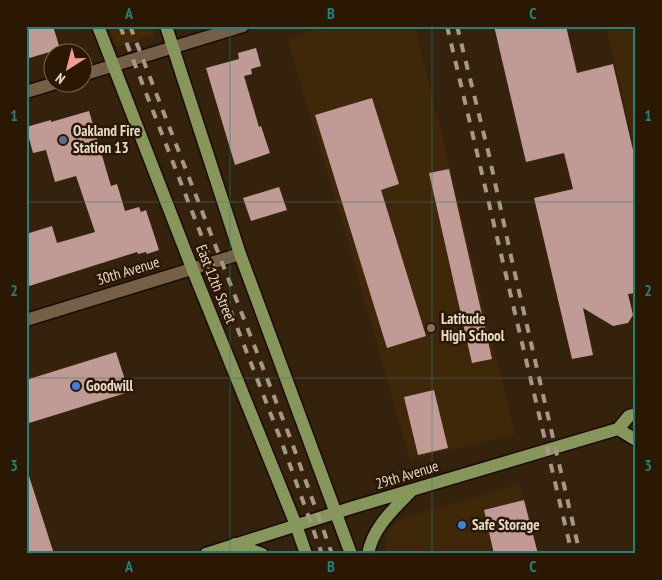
<svg xmlns="http://www.w3.org/2000/svg" width="662" height="580" font-family="'PT Sans Narrow',sans-serif">
	<style>
		.built { fill: #3f270a }
		.green { fill: #452904 }
		.building { fill: #c09b96 }
		.lines { fill: none; stroke-linecap: round; stroke-linejoin: round }
		.minor-casing { stroke: #1c0b00; stroke-width: 15 }
		.major-casing { stroke: #1c0b00; stroke-width: 15 }
		.minor { stroke: #755f48; stroke-width: 12 }
		.major { stroke: #87975c; stroke-width: 12 }
		.rail { stroke: #a69787; stroke-width: 4; stroke-dasharray: 9 9; stroke-linecap: butt }
		.grid { fill: none; stroke: #258078; stroke-width: 1; stroke-opacity: 0.55 }
		.service-dot { fill: #5c6f8a; stroke: #2b1803; stroke-width: 2 }
		.education-dot { fill: #8d6e63; stroke: #2b1803; stroke-width: 2 }
		.shop-dot { fill: #3f7fe0; stroke: #2b1803; stroke-width: 2 }
		.labels { text-anchor: middle; stroke-width: 5; stroke-linejoin: round; paint-order: stroke }
		.poi-label { font-size: 15px; font-weight: bold; fill: #e7dacd; stroke: #2b1803; text-anchor: start }
		.street-label { font-size: 15px; fill: #e7dacd; stroke: #2b1803 }
		.neatline { fill: none; stroke: #258078; stroke-width: 2 }
		.grid-label { font-size: 16px; text-anchor: middle; font-weight: bold; fill: #258078 }
	</style>
	<rect width="100%" height="100%" fill="#35220c"/>
	<path class="built" d="M326,26H415L515,434L410,460L342,221L287,39Z
		M606,26H636V156Z
		M520,484L536,554H386L385,549L387,532L400,519Z"/>
	<path class="green" d="M108,26H151L154,35L117,47Z"/>
	<path class="building" d="M26,26H53L60,49L26,59Z
		M494,26H566L577,73L613,64L636,163V293L628,294L633,315L628,323L613,326L583,308L593,355L572,359L534,198L573,189L564,153L526,162Z
		M256,48L261,66L251,69L252,74L244,76L259,127L261,126L270,153L235,165L206,68L239,59L238,53Z
		M372,98L399,184L381,190L426,336L387,348L315,115Z
		M89,111L111,186L117,184L125,211L139,207L141,212L146,210L159,250L147,254L146,252L138,254L137,252L26,287V234L52,226L57,243L95,232L76,176L55,182L46,150L33,153L26,127L51,120V122Z
		M449,169L492,359L472,363L429,173Z
		M279,187L287,210L251,221L243,198Z
		M116,352L129,392L26,424V380Z
		M434,390L448,448L418,455L404,397Z
		M26,476H29L54,554H26Z
		M524,500L538,554H494L484,510Z"/>
	<g class="lines">
		<g class="minor-casing">
			<path id="minor" d="M82,75L243,26
				M26,92L59,82
				M26,320L240,254"/>
		</g>
		<g class="major-casing">
			<path id="major" d="M98,26L192,268L296,525L306,554
				M166,26L240,254L351,554
				M618,429L636,440
				M235,544L262,554
				M206,554L354,507L618,429L629,416L636,414
				M368,554C373,527 393,510 411,491"/>
		</g>
		<use href="#minor" class="minor"/>
		<use href="#major" class="major"/>
		<path class="rail" d="M120,26L282,443L322,554
			M130,26L291,440L332,554
			M447,26L572,554
			M457,26L489,155L512,261L580,554"/>
	</g>
	<path class="grid" d="M230,26V554M432,26V554M26,202H636M26,378H636"/>
	<circle class="service-dot" cx="63" cy="140" r="5"/>
	<circle class="education-dot" cx="431" cy="328" r="5"/>
	<g class="shop-dot">
		<circle cx="76" cy="386" r="5"/>
		<circle cx="462" cy="525" r="5"/>
	</g>
	<g class="labels">
		<g class="poi-label">
			<text x="73" y="136">Oakland Fire<tspan x="73" dy="17">Station 13</tspan></text>
			<text x="441" y="324">Latitude<tspan x="441" dy="17">High School</tspan></text>
			<text x="86" y="391">Goodwill</text>
			<text x="472" y="530">Safe Storage</text>
		</g>
		<g class="street-label">
			<text transform="translate(128 271) rotate(-17)" y="5">30th Avenue</text>
			<text transform="translate(216 284) rotate(68)" y="5">East 12th Street</text>
			<text transform="translate(407 475) rotate(-17)" y="5">29th Avenue</text>
		</g>
	</g>
	<rect width="662" height="580" fill="none" stroke="#2b1803" stroke-width="55"/>
	<g transform="translate(68 68) rotate(216)"><circle r="24" fill="#2b1803" stroke="#766654"/>
	<path d="M0-4L9 19L0 12L-9 19Z" fill="#f59c92"/>
	<text y="-8" font-size="14" font-weight="bold" text-anchor="middle" fill="#e7dacd">N</text>
	</g>
	<rect x="28" y="28" width="606" height="524" class="neatline"/>
	<g class="grid-label">
		<text x="129" y="19">A</text>
		<text x="331" y="19">B</text>
		<text x="533" y="19">C</text>
		<text x="14" y="121">1</text>
		<text x="648" y="121">1</text>
		<text x="14" y="296">2</text>
		<text x="648" y="296">2</text>
		<text x="14" y="471">3</text>
		<text x="648" y="471">3</text>
		<text x="129" y="572">A</text>
		<text x="331" y="572">B</text>
		<text x="533" y="572">C</text>
	</g>
</svg>
